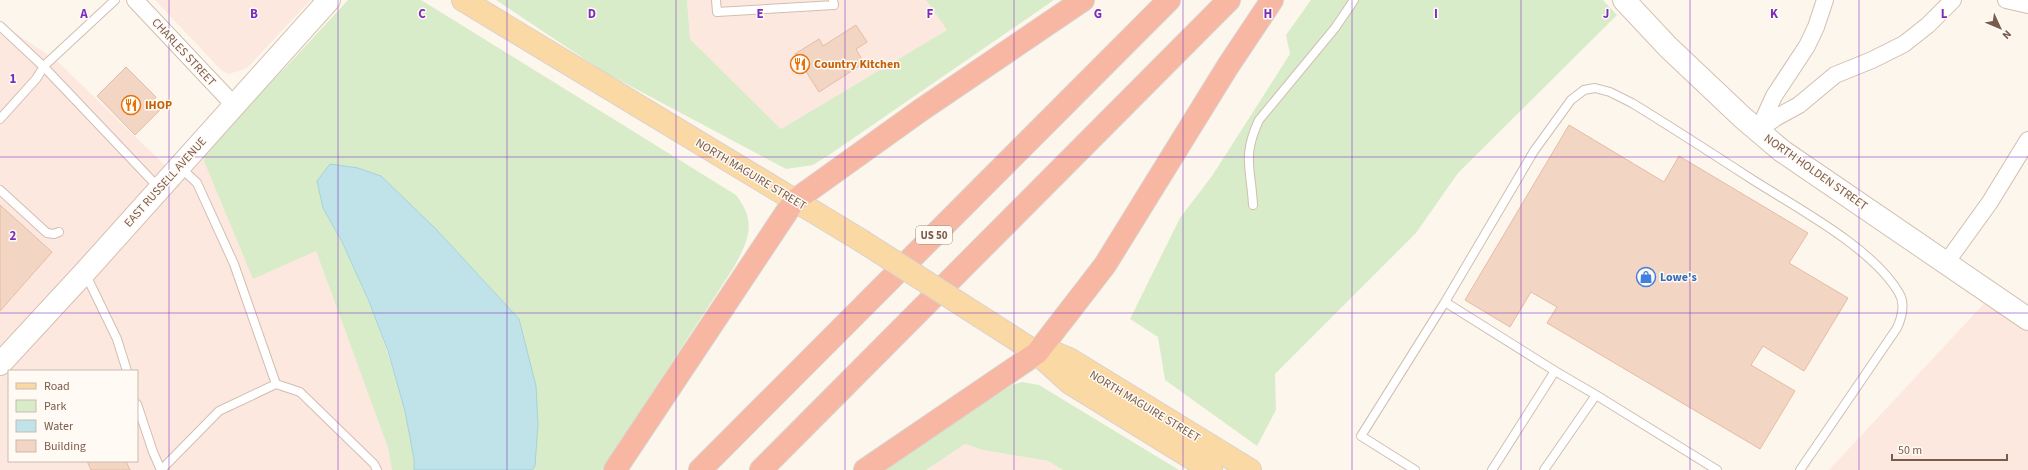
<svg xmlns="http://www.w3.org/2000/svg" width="2028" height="470" font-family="'Source Sans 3',sans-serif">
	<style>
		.commercial { fill: #fde8e0; fill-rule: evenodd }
		.green { fill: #d8ecc9 }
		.water { fill: #bfe3e8; stroke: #a5d3da }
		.building { fill: #f3d5c3; stroke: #e6bba3 }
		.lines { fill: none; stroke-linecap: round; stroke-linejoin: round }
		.lane-casing { stroke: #d1beb0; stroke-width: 10 }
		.street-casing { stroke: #d1beb0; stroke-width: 18 }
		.secondary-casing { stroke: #d6c0b0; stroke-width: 24 }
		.primary-casing { stroke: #dad1cd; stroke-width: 24 }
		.highway-casing { stroke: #dad1cd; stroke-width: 24 }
		.lane { stroke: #fff; stroke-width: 8 }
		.street { stroke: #fff; stroke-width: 16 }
		.secondary { stroke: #fff; stroke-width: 22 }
		.primary { stroke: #fbd9a5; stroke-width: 22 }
		.highway { stroke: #f7b7a3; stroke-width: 22 }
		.primary-bridge-casing { stroke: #dad1cd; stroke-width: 24; stroke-linecap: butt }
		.primary-bridge { stroke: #fbd9a5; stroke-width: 22 }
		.grid { fill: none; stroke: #7b2cbf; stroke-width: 1; stroke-opacity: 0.55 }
		.labels { text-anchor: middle; stroke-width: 3; stroke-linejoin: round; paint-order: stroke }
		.shield { fill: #fffaf3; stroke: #a28b7f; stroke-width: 1 }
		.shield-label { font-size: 11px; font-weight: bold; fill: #7a5c4d }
		.street-label { font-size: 12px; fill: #7a5c4d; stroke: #fffaf3 }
		.food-label { font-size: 12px; font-weight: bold; fill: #c56008; stroke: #fffaf3; text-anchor: start }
		.shop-label { font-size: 12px; font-weight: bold; fill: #366cbe; stroke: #fffaf3; text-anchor: start }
		.grid-label { font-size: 13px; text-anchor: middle; font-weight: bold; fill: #7b2cbf; stroke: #fffaf3; stroke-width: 3; stroke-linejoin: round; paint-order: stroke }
	</style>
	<rect width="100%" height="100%" fill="#fdf6ec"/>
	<path class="commercial" d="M155,0H311L247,68L229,74L222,71Z
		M687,0H926L947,30L781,129L690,39Z
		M0,23L56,60L173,173L0,364Z
		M205,148L316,251L388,448L392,470H0V377ZM9,371H137V461H9Z
		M1992,295L2028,319V470H1829Z
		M965,444L983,450L1048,461L1063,470H926Z"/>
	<path class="green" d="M348,0H421L736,195C757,222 749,239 734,267L602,470H532L535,466L526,349L519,319L436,229L404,198L323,208C356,266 381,326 399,390C407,415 415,443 414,470H392L388,448L316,251L253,279L204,161L205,148L287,66Z
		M496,0H687L690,39L781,129L947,30L926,0H1054L829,155L813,165L786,169L604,72Z
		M1311,0H1603L1617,15L1458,173L1416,233L1275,374L1276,410L1257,446L1165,380L1158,337L1130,319L1180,218L1212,176L1290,54L1286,35Z
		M1022,382L1039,385L1179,470H1063L1048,461L983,450L965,444L926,470H880L1012,385Z"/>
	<path class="water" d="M330,164L358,168L381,176L436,229L519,319L536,386L538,424L535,466L532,470H414V459L405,411L388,351L368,299L342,242L323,208L317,181Z"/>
	<path class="building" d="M856,25L867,42L856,49L864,63L819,92L795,54L819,39L823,46Z
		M126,67L156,97L153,101L161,109L135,135L97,96Z
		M1569,125L1664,182L1679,156L1808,233L1789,263L1848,298L1804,371L1763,346L1751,365L1795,391L1760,449L1547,323L1557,307L1531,292L1510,327L1465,300Z
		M0,205L52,252L0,311Z
		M87,461H126L130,470H91Z"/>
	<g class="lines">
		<g class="lane-casing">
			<path id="lane" d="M716,0L717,12L834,5L833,0
				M0,26L44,67L159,188
				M0,119L36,79L45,65L115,0
				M180,167L197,183L234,264L276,384L300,392L374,464L377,470
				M0,190L47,233L54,234L59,232
				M1253,205C1251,168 1242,156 1259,120L1335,28L1354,0
				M85,273L117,339L127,371
				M1445,302L1555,371L1492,470
				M1555,371L1596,395
				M137,404L153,452L161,470
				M161,470L219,411L276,384
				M1415,470L1361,436L1445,302L1534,151L1571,100L1584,90L1595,88L1610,92L1632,103C1673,128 1713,154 1753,180C1797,208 1873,248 1899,293C1905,303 1902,317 1897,328L1800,470
				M1544,470L1596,395L1717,470"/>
		</g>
		<g class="street-casing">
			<path id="street" d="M135,0L234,105
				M2006,0L2028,5
				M1759,129L1774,96L1807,46L1816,27L1825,0
				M1758,130L1777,117L1799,105L1835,75L1872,60L1904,44L1928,25L1953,0
				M1946,263L1990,202L2028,140"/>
		</g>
		<g class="secondary-casing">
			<path id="secondary" d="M1624,0L1668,47L1742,117L1782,151L2028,319
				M0,364L85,272L329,0"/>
		</g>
		<g class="primary-casing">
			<path id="primary" d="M463,0L862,241
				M981,317L1037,353L1070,383L1211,470
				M1037,353L1057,354L1069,359L1250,470"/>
		</g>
		<g class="highway-casing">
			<path id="highway" d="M615,470L794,201L921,110L1083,0
				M700,470L1169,0
				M761,470L1229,0
				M865,470L1037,353L1105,265L1228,66L1272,0"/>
		</g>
		<use href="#lane" class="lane"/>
		<use href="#street" class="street"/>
		<use href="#secondary" class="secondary"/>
		<use href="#primary" class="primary"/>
		<use href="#highway" class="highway"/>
		<g class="primary-bridge-casing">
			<path id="primary-bridge" d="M862,241L981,317"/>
		</g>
		<use href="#primary-bridge" class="primary-bridge"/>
	</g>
	<path class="grid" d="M169,0V470M338,0V470M507,0V470M676,0V470M845,0V470M1014,0V470M1183,0V470M1352,0V470M1521,0V470M1690,0V470M1859,0V470M0,157H2028M0,313H2028"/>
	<defs>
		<g id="restaurant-ring" transform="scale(1)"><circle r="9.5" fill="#fffaf3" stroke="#e8710a" stroke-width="1.5"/><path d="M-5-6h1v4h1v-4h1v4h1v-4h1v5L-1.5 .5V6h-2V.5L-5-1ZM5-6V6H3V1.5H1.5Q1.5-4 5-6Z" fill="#e8710a"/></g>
		<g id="shop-ring" transform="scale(1)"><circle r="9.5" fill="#fffaf3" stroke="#3f7fe0" stroke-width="1.5"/><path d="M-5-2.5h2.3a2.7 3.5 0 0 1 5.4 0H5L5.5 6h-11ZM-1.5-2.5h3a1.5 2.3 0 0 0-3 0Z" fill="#3f7fe0"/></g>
	</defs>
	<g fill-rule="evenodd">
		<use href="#restaurant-ring" x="800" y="64"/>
		<use href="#restaurant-ring" x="131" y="105"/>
		<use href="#shop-ring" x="1646" y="277"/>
	</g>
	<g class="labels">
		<rect class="shield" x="916" y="226" width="36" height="18" rx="3"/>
		<g class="shield-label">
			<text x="934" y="239">US 50</text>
		</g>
		<g class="street-label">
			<text transform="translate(184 52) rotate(47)" y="4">CHARLES STREET</text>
			<text transform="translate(1816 172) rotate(35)" y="4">NORTH HOLDEN STREET</text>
			<text transform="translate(751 174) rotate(31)" y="4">NORTH MAGUIRE STREET</text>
			<text transform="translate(165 182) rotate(-48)" y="4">EAST RUSSELL AVENUE</text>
			<text transform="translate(1145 406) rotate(31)" y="4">NORTH MAGUIRE STREET</text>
		</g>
		<g class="food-label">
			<text x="814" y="68">Country Kitchen</text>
			<text x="145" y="109">IHOP</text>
		</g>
		<g class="shop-label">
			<text x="1660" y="281">Lowe's</text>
		</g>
	</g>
	<g class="grid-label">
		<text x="84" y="18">A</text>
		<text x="254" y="18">B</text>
		<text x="422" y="18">C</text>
		<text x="592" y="18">D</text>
		<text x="760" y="18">E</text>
		<text x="930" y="18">F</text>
		<text x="1098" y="18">G</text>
		<text x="1268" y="18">H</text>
		<text x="1436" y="18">I</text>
		<text x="1606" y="18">J</text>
		<text x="1774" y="18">K</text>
		<text x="1944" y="18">L</text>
		<text x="13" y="83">1</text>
		<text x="13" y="240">2</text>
	</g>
	<rect x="8" y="370" width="130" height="92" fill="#fffaf3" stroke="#cabbb1"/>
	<rect x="16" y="383" width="20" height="6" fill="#fbd9a5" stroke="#cabbb1"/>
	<text x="44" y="390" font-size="12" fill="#7a5c4d">Road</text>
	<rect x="16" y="400" width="20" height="12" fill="#d8ecc9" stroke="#cabbb1"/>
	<text x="44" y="410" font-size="12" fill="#7a5c4d">Park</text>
	<rect x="16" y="420" width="20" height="12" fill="#bfe3e8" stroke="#cabbb1"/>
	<text x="44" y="430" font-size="12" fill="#7a5c4d">Water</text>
	<rect x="16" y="440" width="20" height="12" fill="#f3d5c3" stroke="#cabbb1"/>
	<text x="44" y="450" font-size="12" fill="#7a5c4d">Building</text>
	<g transform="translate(2000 28) rotate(134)" stroke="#fffaf3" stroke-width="3" paint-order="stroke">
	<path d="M0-3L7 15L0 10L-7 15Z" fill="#7a5c4d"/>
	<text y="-6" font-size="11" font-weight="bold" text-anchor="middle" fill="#7a5c4d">N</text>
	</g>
	<path d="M1892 454v6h115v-6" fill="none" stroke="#7a5c4d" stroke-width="2"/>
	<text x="1898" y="454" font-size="12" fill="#7a5c4d" stroke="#fffaf3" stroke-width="3" paint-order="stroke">50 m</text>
</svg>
